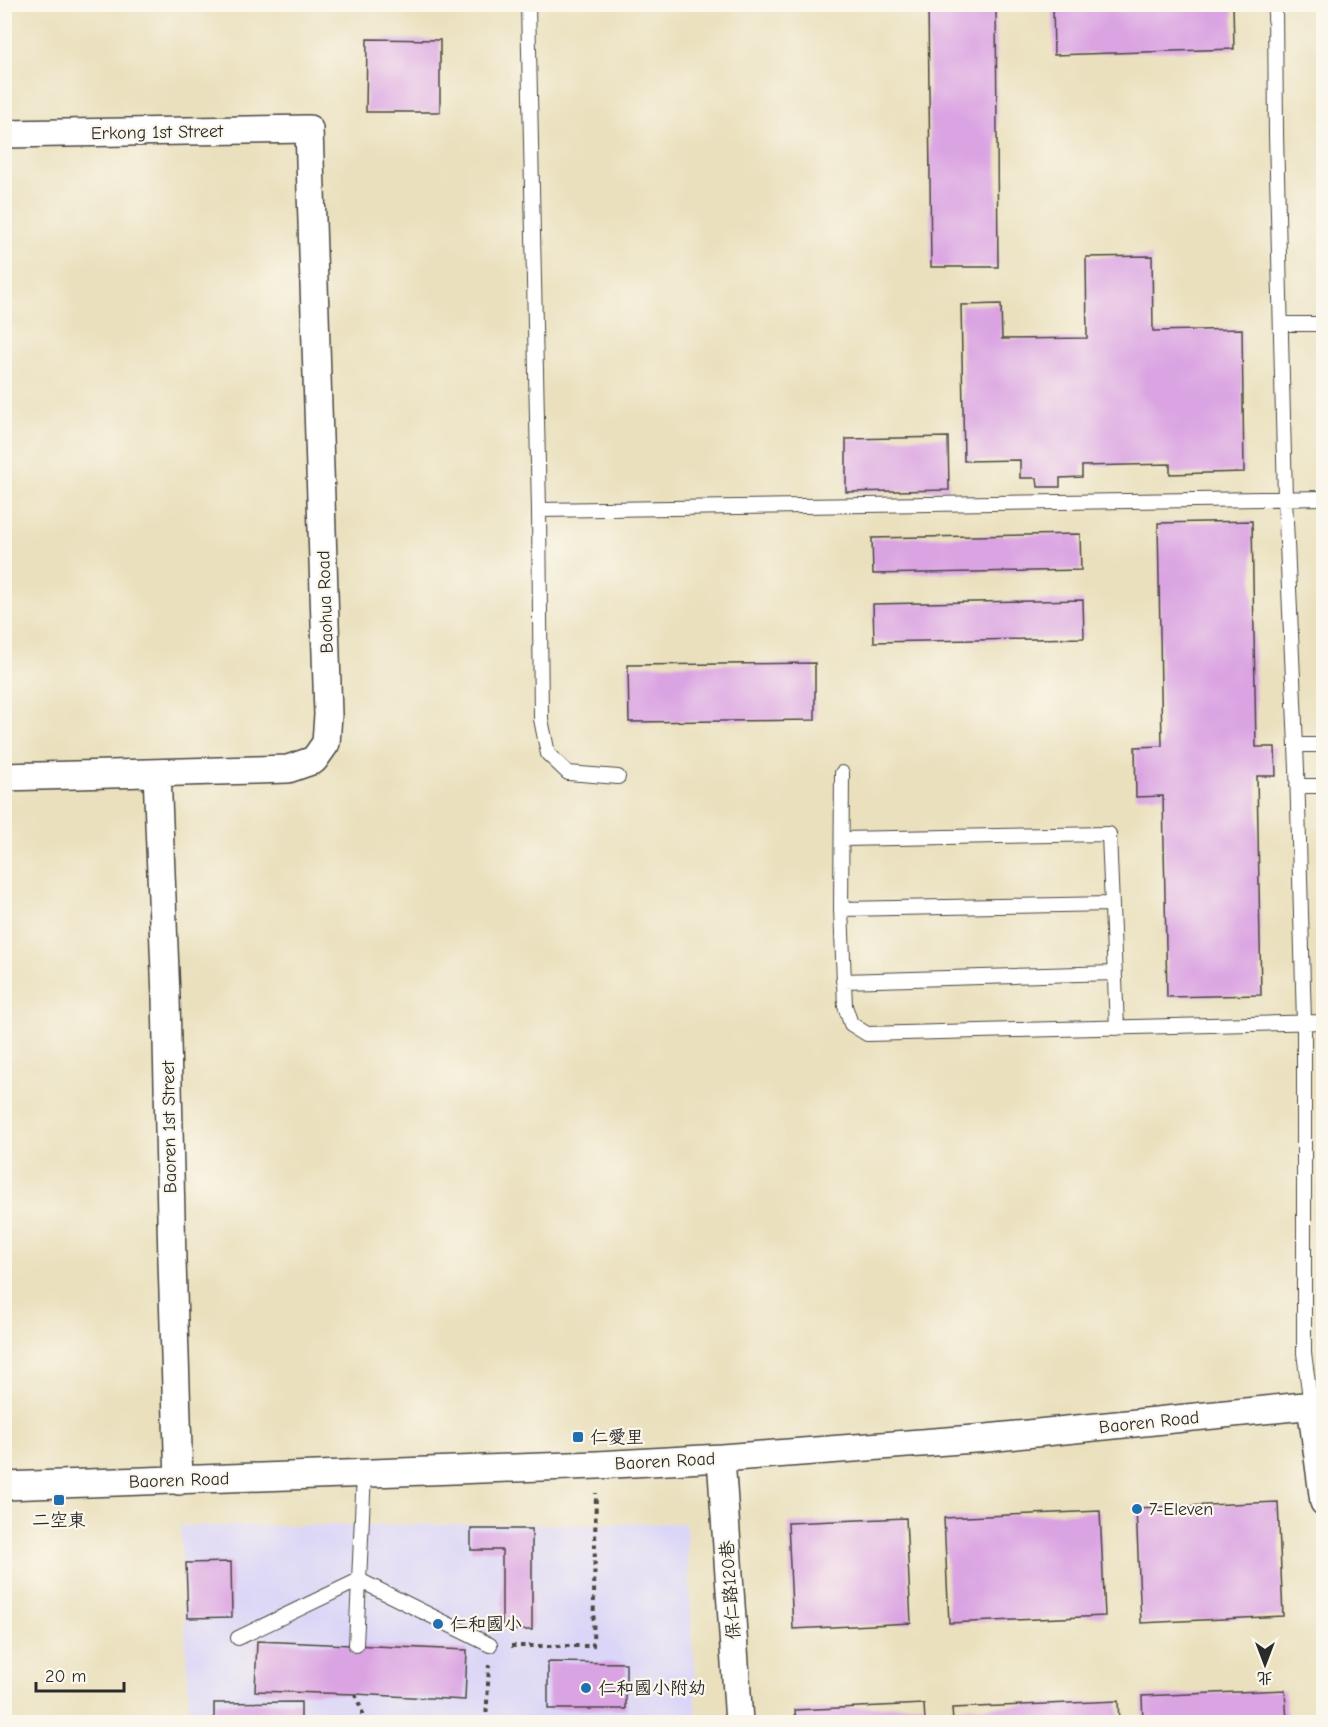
<svg xmlns="http://www.w3.org/2000/svg" width="1328" height="1727" font-family="'Comic Neue','LXGW WenKai TC',sans-serif">
	<style>
		.built { fill: #dbd6f7 }
		.building { fill: #daa3e2 }
		.lines { fill: none; stroke-linecap: round; stroke-linejoin: round }
		.lane-casing { stroke: #484641; stroke-width: 16 }
		.street-casing { stroke: #484641; stroke-width: 30 }
		.path { stroke: #484641; stroke-width: 4; stroke-dasharray: 4.5 4.5; stroke-linecap: butt }
		.lane { stroke: #fff; stroke-width: 14 }
		.street { stroke: #fff; stroke-width: 27 }
		.poi-dot { fill: #1f6fb2; stroke: #fbf7ec; stroke-width: 2 }
		.labels { text-anchor: middle; stroke-width: 4.5; stroke-linejoin: round; paint-order: stroke }
		.street-label { font-size: 18px; fill: #2b2b2b; stroke: #fbf7ec }
		.poi-label { font-size: 18px; fill: #2b2b2b; stroke: #fbf7ec; text-anchor: start }
	</style>
	<rect width="100%" height="100%" fill="#fbf7ec"/>
	<filter id="ink" filterUnits="userSpaceOnUse"><feTurbulence type="fractalNoise" baseFrequency=".0167" numOctaves="2"/><feDisplacementMap in="SourceGraphic" scale="12" xChannelSelector="R" yChannelSelector="G"/><feConvolveMatrix kernelMatrix="1 2 1 2 8 2 1 2 1" color-interpolation-filters="sRGB"/></filter>
	<filter id="wash" filterUnits="userSpaceOnUse"><feTurbulence type="fractalNoise" baseFrequency=".008" numOctaves="4" result="noise"/><feDisplacementMap in="SourceGraphic" scale="24" xChannelSelector="R" yChannelSelector="G"/><feGaussianBlur stdDeviation="1.35" result="paint"/><feColorMatrix in="noise" values="0 0 0 0 0 0 0 0 0 0 0 0 0 0 0 0 0 1.4 0 .05"/><feComposite in="paint" operator="in"/></filter>
	<g filter="url(#wash)">
		<rect width="100%" height="100%" fill="#eae0bd"/>
		<path class="built" d="M686,1523L697,1722H190L180,1526Z"/>
		<g id="blocks">
			<path class="building" d="M928,4H996L998,267H931Z
				M1053,4H1233L1234,49L1054,55Z
				M367,39L440,40V112H366Z
				M1152,256L1153,331L1242,329L1244,472L1170,474V464L1082,466V477L1060,478V487H1038L1037,478H1020V460L964,461L961,305L1001,304L1002,339L1087,338L1086,257Z
				M948,437L949,490L846,492V439Z
				M1252,521L1256,747H1275L1276,776H1257L1261,995L1167,997L1163,796L1136,797L1135,747L1162,746L1158,523Z
				M1080,534L1081,570L873,574L872,538Z
				M1083,600L1084,638L874,642L873,604Z
				M815,663V720L629,722L628,665Z
				M1278,1502L1283,1616L1141,1623L1136,1508Z
				M1100,1511L1105,1616L949,1623L944,1518Z
				M906,1518L911,1623L793,1629L788,1523Z
				M471,1529H532V1630H502V1550H471Z
				M231,1562L232,1617L188,1618L186,1563Z
				M257,1641L467,1650L465,1700L355,1694L255,1691Z
				M548,1662L626,1663V1709H548Z
				M1285,1690L1287,1722H1143L1142,1696Z
				M1118,1701L1119,1722H953L952,1708Z
				M301,1702V1722H214V1703Z
				M924,1704L925,1722H796L795,1710Z"/>
		</g>
	</g>
	<g filter="url(#ink)">
		<use href="#blocks" fill-opacity="0" stroke="#484641" stroke-width="1.5"/>
		<g class="lines">
			<g class="lane-casing">
				<path id="lane" d="M528,4L539,510L541,719L548,754L568,773L618,777
					M1275,4L1276,134L1285,498L1297,769L1304,1022V1353L1311,1405
					M1281,324H1324
					M539,510L1324,498
					M1296,745H1324
					M842,773L841,909L845,1006L851,1024L867,1034L1324,1022
					M1297,786H1324
					M842,839L1109,834L1117,1028
					M841,909L1111,904
					M843,981L1115,973
					M238,1638L359,1580L490,1645
					M356,1645L364,1474"/>
			</g>
			<g class="street-casing">
				<path id="street" d="M4,134L309,129L328,715L326,743L314,760L288,769L4,777
					M157,773L166,997L172,1261L179,1481
					M1311,1405L1324,1502
					M721,1458L739,1722
					M4,1486L597,1465L721,1458L987,1438L1324,1404"/>
			</g>
			<path class="path" d="M511,1646H593L596,1493
				M355,1694L362,1711V1722
				M486,1722L489,1665"/>
			<use href="#lane" class="lane"/>
			<use href="#street" class="street"/>
		</g>
	</g>
	<g class="poi-dot">
		<rect x="572" y="1431" width="12" height="12" rx="3"/>
		<rect x="53" y="1494" width="12" height="12" rx="3"/>
		<circle cx="1137" cy="1509" r="6"/>
		<circle cx="438" cy="1624" r="6"/>
		<circle cx="586" cy="1688" r="6"/>
	</g>
	<g class="labels">
		<g class="street-label">
			<text transform="translate(157 132) rotate(-1)" y="6">Erkong 1st Street</text>
			<text transform="translate(325 602) rotate(-92)" y="6">Baohua Road</text>
			<text transform="translate(169 1127) rotate(-91)" y="6">Baoren 1st Street</text>
			<text transform="translate(1149 1422) rotate(-6)" y="6">Baoren Road</text>
			<text transform="translate(665 1461) rotate(-3)" y="6">Baoren Road</text>
			<text transform="translate(179 1480) rotate(-2)" y="6">Baoren Road</text>
			<text transform="translate(730 1590) rotate(-94)" y="6">保仁路120巷</text>
		</g>
		<g class="poi-label">
			<text x="590" y="1443">仁愛里</text>
			<text x="1149" y="1515">7-Eleven</text>
			<text x="59" y="1526" text-anchor="middle">二空東</text>
			<text x="450" y="1630">仁和國小</text>
			<text x="598" y="1694">仁和國小附幼</text>
		</g>
	</g>
	<rect width="1328" height="1727" fill="none" stroke="#fbf7ec" stroke-width="24"/>
	<g transform="translate(1265 1664) rotate(180)" stroke="#fbf7ec" stroke-width="4.5" paint-order="stroke">
	<path d="M0-4.5L10 22L0 15L-10 22Z" fill="#2b2b2b"/>
	<text y="-9" font-size="16" font-weight="bold" text-anchor="middle" fill="#2b2b2b">北</text>
	</g>
	<path d="M36 1682v9h88v-9" fill="none" stroke="#2b2b2b" stroke-width="3"/>
	<text x="45" y="1682" font-size="18" fill="#2b2b2b" stroke="#fbf7ec" stroke-width="4.5" paint-order="stroke">20 m</text>
</svg>
